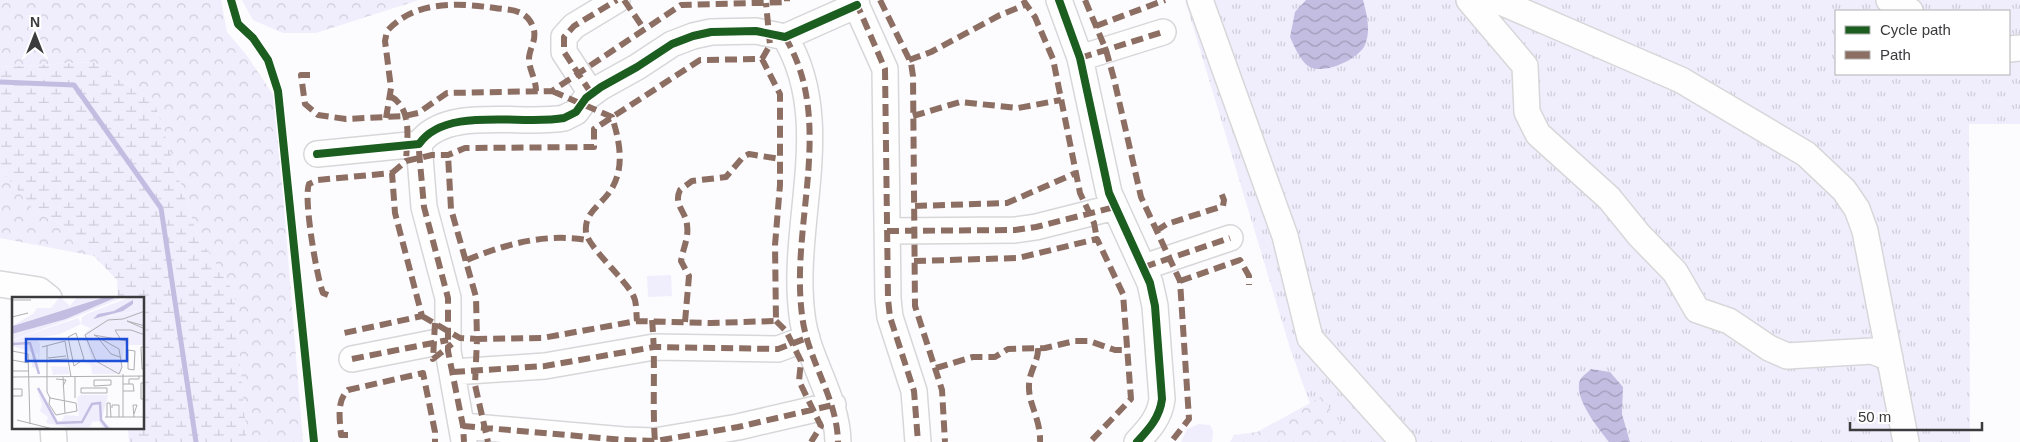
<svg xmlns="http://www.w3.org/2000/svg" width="2020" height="442" font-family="Helvetica,sans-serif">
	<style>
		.grass { fill: url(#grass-tufts); fill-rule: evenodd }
		.forest { fill: url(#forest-crowns) }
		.wetland { fill: url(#wetland-marsh) }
		.green { fill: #f0eefd }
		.water { fill: url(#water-waves) }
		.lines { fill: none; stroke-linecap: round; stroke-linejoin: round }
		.stream { stroke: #c3bee1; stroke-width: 5 }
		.minor-casing { stroke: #d7d7d9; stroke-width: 28 }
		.minor { stroke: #fffeff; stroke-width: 25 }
		.quiet { stroke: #8d6e63; stroke-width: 6; stroke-dasharray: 12 6; stroke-linecap: butt }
		.cycleway-casing { stroke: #fff; stroke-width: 11 }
		.cycleway { stroke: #1b5e20; stroke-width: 8 }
		.inset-river { fill: none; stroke: #c3bee1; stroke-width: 2.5 }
		.inset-road { fill: none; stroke: #afaeb1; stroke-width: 1 }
		.view { fill: #1d4ed8; fill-opacity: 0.15; stroke: #1d4ed8; stroke-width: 2.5 }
		.inset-edge { fill: none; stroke: #3b3a3d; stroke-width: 2.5 }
	</style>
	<defs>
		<pattern id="grass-tufts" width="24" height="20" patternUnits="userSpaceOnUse" patternTransform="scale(1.25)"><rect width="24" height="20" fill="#f0eefd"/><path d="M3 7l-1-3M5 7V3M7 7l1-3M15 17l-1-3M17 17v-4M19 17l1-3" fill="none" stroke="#cfcdda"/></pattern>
		<pattern id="forest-crowns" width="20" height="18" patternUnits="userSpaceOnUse" patternTransform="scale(1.25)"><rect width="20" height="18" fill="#f0eefd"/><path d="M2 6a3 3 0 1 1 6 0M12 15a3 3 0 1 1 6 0" fill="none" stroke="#cfcdda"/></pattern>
		<pattern id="wetland-marsh" width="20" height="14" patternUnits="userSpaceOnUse" patternTransform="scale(1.25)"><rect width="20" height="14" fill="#f0eefd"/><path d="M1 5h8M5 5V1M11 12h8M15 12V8" fill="none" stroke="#cfcdda"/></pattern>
		<pattern id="water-waves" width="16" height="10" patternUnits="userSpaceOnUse" patternTransform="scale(1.25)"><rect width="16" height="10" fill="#c3bee1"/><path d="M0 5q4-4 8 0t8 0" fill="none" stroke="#a09bb8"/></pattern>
	</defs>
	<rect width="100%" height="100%" fill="#fcfbfe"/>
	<path class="grass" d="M1185,0H2020V124H1969L1970,442H1332C1311,416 1302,379 1290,348ZM1836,11H2009V74H1836Z"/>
	<path class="forest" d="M0,0H221L227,32L248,57L275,98L303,442H247L234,293L196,232L154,101L93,62L0,67Z
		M242,0H419L316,33H283L253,20Z
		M0,169L35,211L66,227L94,256L0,238Z
		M1321,397L1355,442H1230L1234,435L1257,432Z"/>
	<path class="wetland" d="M93,62L154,101L196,232L234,293L247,442H129L128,428H144V298H118L117,280L66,227L35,211L0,169V67Z"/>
	<path class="green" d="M671,275L672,296L648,297L647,276Z
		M1199,424L1210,425L1213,431L1212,442H1181L1187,429Z"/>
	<path class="water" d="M1306,0H1363C1367,15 1371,30 1365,45C1358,60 1322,76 1308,66C1300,60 1294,46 1290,37L1295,12Z
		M1591,369L1610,372L1623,387L1622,414L1630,442H1609C1599,429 1573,398 1580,380C1582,376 1588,372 1591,369Z"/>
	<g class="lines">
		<path class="stream" d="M0,82L74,85L161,208L196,442"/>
		<g class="minor-casing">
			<path id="minor" d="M854,0L885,69L888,299L890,317L914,391L918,442
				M1059,0L1080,58L1109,193L1150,283L1155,306L1162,399C1160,417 1149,429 1137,442
				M1200,0L1285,236L1310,338L1403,442
				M1469,0L1525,66L1527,112L1538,134L1609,198L1639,235L1675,272L1697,310L1729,321L1769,348L1787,356L1872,351L1890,358
				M1496,0L1681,80L1806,154L1844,190L1857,209L1865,231L1906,442
				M1889,0L1910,11
				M785,37C836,122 790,223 802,315C807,360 837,396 838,442
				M2009,49L2020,48
				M1080,58L1163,32
				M591,93L564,52V37L574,26L617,0
				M419,144L424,207L448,298V351L464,441
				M317,154L419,144C446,105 523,126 564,118L576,112L586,98L601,87L637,67L672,44L693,36L711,32L756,31L785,37L857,5
				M887,231L1015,230L1036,227L1115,207
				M1144,267L1230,238
				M0,284L39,290L49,298
				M352,359L448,340
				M453,372L545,366L654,347L778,349L807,338
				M463,426L624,440L655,441L738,427L833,405
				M53,428L54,442"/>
		</g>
		<use href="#minor" class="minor"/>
		<path class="quiet" d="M624,0L644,29
			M880,0L911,63L913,76L915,306L942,390L945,442
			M1023,0L1035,17L1053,59L1080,193L1094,223L1097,239
			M1085,0L1106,50L1114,79L1141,197L1180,281L1189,419L1171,442
			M856,2L885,69L888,299L890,317L914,391L918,442
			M1096,26L1165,0
			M785,37C836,122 790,223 802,315C807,360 837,396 838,442
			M1080,58L1163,32
			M762,59L770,45L766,3
			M909,60L931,52L1000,15L1025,5
			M310,75H301L305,104L318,115L346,119L405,116L418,113L447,93L552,91L681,5L787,2V0
			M552,91L612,117C620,142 626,171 608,194C599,206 584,214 586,232C587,246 624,278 633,295C637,302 636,313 637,321
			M591,93L564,52V37L574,26L617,0
			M390,96C413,108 407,139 406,161
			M913,116L960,102L1018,108L1061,100
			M386,118L391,88L385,41L387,31C415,0 458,3 495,8C508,10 522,9 530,21C541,38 528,47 529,61C530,71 536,80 536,91
			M419,151L424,207L448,298V351L463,426L464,442
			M392,173L406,161L432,155H448L465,148L594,147V129L700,60L762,59L780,94V185L775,245L776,321L710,323L637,321L542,338L477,339L476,297L451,209L448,155
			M915,206L1007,203L1076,173
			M887,231L1015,230L1036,227L1115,207
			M1156,231L1167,224L1223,206L1224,200L1220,190
			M467,260C505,244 546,233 587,240
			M914,261L1018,258L1097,239L1123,294L1131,399L1090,442
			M1144,267L1230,238
			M1180,281L1240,260L1249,276V285
			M328,295L323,293C317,279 303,197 309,184L318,180L392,173L395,213L422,316L344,333
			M422,316L460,338L477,339L475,385L488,442
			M652,320C656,361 652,401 655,442
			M776,321L786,331L801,361L799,381L821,426L811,442
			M685,322L689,276L681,261C683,248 689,238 687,225C686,211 673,205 680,190L692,181L726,177L743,157L749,154L780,159
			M435,323L433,359L452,344
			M1038,348C1039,360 1029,372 1029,385C1028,404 1041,419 1040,442
			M352,359L448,340
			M936,368L973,357H995L1008,349L1045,348L1075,341H1089L1115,350H1126
			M453,372L545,366L654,347L778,349L807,338
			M463,426L624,440L655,441L738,427L833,405
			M348,435H341C340,420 336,401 348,390L423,373L435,432V442"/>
		<g class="cycleway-casing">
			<path id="cycleway" d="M231,0L238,24L253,38L268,60L278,91L314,442
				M1059,0L1080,58L1109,193L1150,283L1155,306L1162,399C1160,417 1149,429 1137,442
				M317,154L419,144C446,105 523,126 564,118L576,112L586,98L601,87L637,67L672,44L693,36L711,32L756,31L785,37L857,5"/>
		</g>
		<use href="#cycleway" class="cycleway"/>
	</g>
	<g transform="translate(12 297)">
		<rect width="132" height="132" fill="#fcfbfe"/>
		<path d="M132,13V48H112L109,76L102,77L81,65L72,38L75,34L94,20ZM66,21L69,27L48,37L25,41L15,38Z" fill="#f0eefd"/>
		<path d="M48,0L58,9L65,0H92L0,29L21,17L25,11H39ZM105,0H112L61,21L0,43V37L54,22ZM15,38L24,39L28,47L27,73L26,57L0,49V44ZM80,62L82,66L104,77H80L79,68L74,66ZM39,69L56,70L57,77L41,78ZM25,92L29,93L46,124L49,125L53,118L67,119L65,101L68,98H96L90,122L100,132H91L87,124L80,125L78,130L66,132L34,126L36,120L28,114L30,108Z" fill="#f0eefd"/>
		<path d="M129,0L132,2V13L96,19L78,31L69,27L70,20L75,17L118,0ZM13,45L22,47L27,73L20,70V56L12,48Z" fill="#f0eefd"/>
		<path d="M93,0H105L54,22L0,37V29L4,28ZM121,3V7L111,14L81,22L86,17L102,14Z" fill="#c3bee1"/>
		<path class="inset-river" d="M0,47L18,46L27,77M26,91L45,126L70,125L80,107L88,106L89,123L96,132"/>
		<path class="inset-road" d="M0,3H19M0,20L16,16M133,29L115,24L133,32M64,36L72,62L62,69L56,40ZM87,42L99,57L108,60M109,43L103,33H119L133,38M53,44L59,80M115,44L82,38L107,52L110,70L107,77L84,64L73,38L96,23L111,22L133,14M35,49V95L38,101L64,106L65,114L44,118L37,107L38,100M30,50L53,44M133,50H129L130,72H133M116,53L123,54L122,73L116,72ZM0,54L16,57L18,127M36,61L54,59M0,63L17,66M37,63L55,62M0,74H17M111,77V120M0,80L133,79M51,80L53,116M63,80V101M44,82L54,83L51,89M82,83H99V88L82,89ZM133,86H129V102H133M111,87H121L122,94H111M117,87V82H127V79M69,91H95V96H69ZM0,92H10V99H0M100,111V108H107V120M93,120H133M95,120V106H98L99,120M122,120L121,108H125L122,117M5,123L41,132"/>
		<path class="view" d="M14,42H115V64H14Z"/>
		<rect width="132" height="132" class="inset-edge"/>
	</g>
	<rect x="1835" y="10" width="175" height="65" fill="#ffffff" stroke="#b1b0b1"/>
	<rect x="1845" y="26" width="25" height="8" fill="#1b5e20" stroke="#b1b0b1"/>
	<text x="1880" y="35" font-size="15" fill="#3b3a3d">Cycle path</text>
	<rect x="1845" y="51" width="25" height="8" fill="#8d6e63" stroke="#b1b0b1"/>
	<text x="1880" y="60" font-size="15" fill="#3b3a3d">Path</text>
	<g transform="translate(35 35)" stroke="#ffffff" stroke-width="4" paint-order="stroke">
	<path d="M0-4L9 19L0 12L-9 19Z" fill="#3b3a3d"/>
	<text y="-8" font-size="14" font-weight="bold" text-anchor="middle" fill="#3b3a3d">N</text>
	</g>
	<path d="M1850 422v8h132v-8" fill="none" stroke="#3b3a3d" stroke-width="2.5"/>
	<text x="1858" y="422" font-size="15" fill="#3b3a3d" stroke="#ffffff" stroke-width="4" paint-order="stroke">50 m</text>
</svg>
